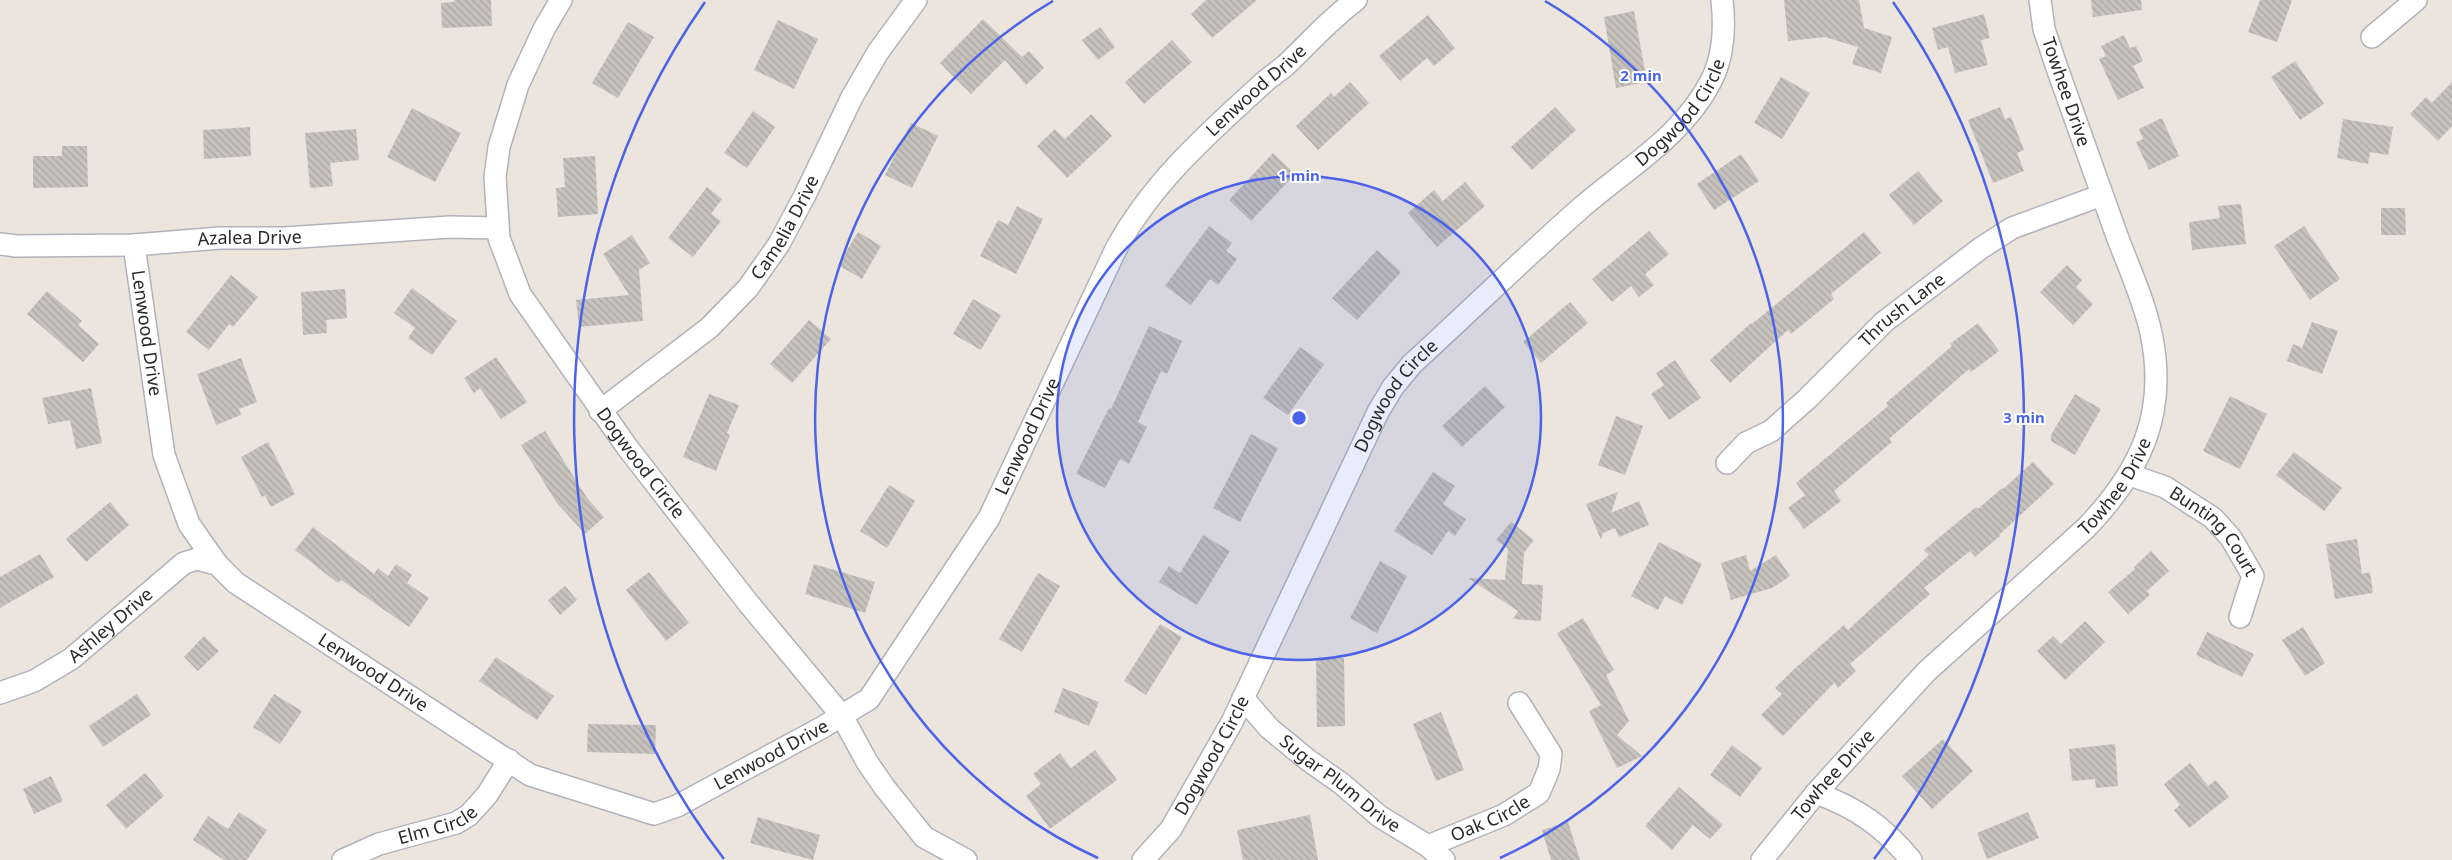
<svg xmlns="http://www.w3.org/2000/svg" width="2452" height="860" font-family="'Noto Sans',sans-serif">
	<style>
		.building { fill: url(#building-back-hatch) }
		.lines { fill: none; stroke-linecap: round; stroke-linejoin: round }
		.minor-casing { stroke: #b1b3bc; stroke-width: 24 }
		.minor { stroke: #fff; stroke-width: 21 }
		.ring { fill: none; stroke: #4c63e9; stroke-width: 2.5 }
		.labels { text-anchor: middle; stroke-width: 4; stroke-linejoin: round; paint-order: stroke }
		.street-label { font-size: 18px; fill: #2a2a2a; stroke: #fff }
		.centre { fill: #4c63e9; stroke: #fff; stroke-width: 2.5 }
		.ring-label { font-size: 15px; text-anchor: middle; font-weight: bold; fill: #4c63e9; stroke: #fff; stroke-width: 4; stroke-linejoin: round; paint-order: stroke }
	</style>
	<defs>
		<pattern id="building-back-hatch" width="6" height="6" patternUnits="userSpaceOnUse" patternTransform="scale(1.25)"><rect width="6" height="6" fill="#c6c2bd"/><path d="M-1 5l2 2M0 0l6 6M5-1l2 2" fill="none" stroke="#aaa7a3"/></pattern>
	</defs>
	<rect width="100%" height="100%" fill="#ebe5dd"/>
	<path class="building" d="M454,0H491L492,26L442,28L441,3L454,2Z
		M1206,0H1257L1212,38L1191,14Z
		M1784,0H1859L1864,28L1892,37L1881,73L1852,64L1858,47L1825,37L1788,41Z
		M2091,0H2141L2142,10L2093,17Z
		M2260,0H2292L2277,42L2248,32Z
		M1634,11L1647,82L1616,88L1604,17Z
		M1984,14L1990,38L1981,40L1988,65L1955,73L1948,47L1938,50L1932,28Z
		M1428,15L1455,48L1434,66L1427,58L1400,81L1379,56Z
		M983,19L1022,57L1029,51L1044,68L1026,85L1005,60L971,94L940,63Z
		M778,20L818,39L794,89L754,70Z
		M628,22L654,37L618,98L592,83Z
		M1100,27L1115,47L1098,60L1082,40Z
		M2124,35L2130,48L2136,46L2143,61L2133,66L2144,88L2118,100L2099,59L2106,56L2101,46Z
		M1172,40L1192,62L1144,104L1125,82Z
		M2295,61L2324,104L2300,120L2271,77Z
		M1781,77L1810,93L1782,139L1754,123Z
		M1350,82L1369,103L1318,150L1296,126L1331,93L1334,97Z
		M2452,82V126L2438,141L2410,114L2426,97L2432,103Z
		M1555,107L1576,130L1532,170L1511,147Z
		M2000,107L2005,119L2011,117L2024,150L2017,153L2024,171L1993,183L1968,120Z
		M412,108L461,133L435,182L387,157Z
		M753,111L775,127L747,168L724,153Z
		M1091,114L1112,136L1067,178L1037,146L1055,129L1065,139Z
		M2162,118L2179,156L2149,170L2136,142L2143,139L2139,129Z
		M2343,119L2393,127L2388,155L2370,152L2368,164L2337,158Z
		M911,123L938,136L912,188L885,175Z
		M250,127L251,156L204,159L203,130Z
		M356,129L359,160L330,163L333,186L310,188L305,133Z
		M62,146H87L88,187L33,188V156H62Z
		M1273,153L1295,174L1251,221L1229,200Z
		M1741,154L1759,181L1714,210L1697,184Z
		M595,156L598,214L558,217L556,188L565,187L563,158Z
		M1918,171L1943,201L1914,225L1889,195Z
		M1465,182L1485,206L1437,247L1408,213L1434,190L1443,201Z
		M707,187L722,199L711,214L721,221L693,257L668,238Z
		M2241,204L2246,244L2192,250L2189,222L2220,218L2218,206Z
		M1017,206L1043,219L1016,274L980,256L998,220L1008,225Z
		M2381,208H2405L2406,235H2381Z
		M1209,226L1232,243L1226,251L1237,259L1218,285L1210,279L1191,305L1165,286Z
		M2304,226L2340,279L2310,300L2274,246Z
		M1649,231L1669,254L1645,274L1654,285L1639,297L1631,286L1612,302L1592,279Z
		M858,232L881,246L862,279L838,265Z
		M1864,232L1881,253L1831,294L1834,299L1791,334L1788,330L1730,383L1710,360L1751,323L1752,324Z
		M632,235L650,263L639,270L643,321L579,327L576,300L629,295L603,254Z
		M1377,250L1401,272L1357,320L1332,298Z
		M2067,265L2082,280L2076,287L2093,304L2073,325L2040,292Z
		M231,275L258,297L233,327L229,324L209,350L186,332Z
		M412,288L457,321L432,355L408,338L415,328L394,313Z
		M345,289L347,318L326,320L327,333L303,335L301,292Z
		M47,291L82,321L78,325L99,344L83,362L27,314Z
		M973,299L1001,315L981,350L953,334Z
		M1570,302L1588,323L1541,363L1523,342Z
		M809,320L831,339L792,383L770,364Z
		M2312,322L2338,331L2322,374L2287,361L2293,344L2302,348Z
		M1978,323L1999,351L1971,372L1969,369L1889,439L1892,442L1834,491L1841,501L1804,529L1788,508L1805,495L1796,483L1888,406L1886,403L1952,346L1950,344Z
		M1149,326L1182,341L1167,374L1161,371L1138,422L1147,427L1129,464L1120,459L1105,488L1076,474L1109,408L1111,409Z
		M1300,347L1324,364L1288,415L1263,398Z
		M496,357L527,402L501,419L480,388L474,393L464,378Z
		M241,358L257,402L239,409L241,415L216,425L197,374Z
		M1675,360L1701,398L1669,420L1651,394L1664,385L1656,373Z
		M1485,386L1505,407L1462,447L1442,426Z
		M91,388L102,443L76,449L70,420L48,424L42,398Z
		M709,394L739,405L727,433L730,435L716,471L683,457Z
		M2075,394L2101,409L2075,455L2051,441V435Z
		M2230,396L2267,414L2240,469L2203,451Z
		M1616,416L1643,426L1625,475L1598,465Z
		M545,431L587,498L604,517L585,534L556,502L521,445Z
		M1251,434L1278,448L1240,522L1213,508Z
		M268,442L295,494L271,507L265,495L262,497L241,457Z
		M2294,452L2342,488L2324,511L2276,475Z
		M2033,462L2054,484L1999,535L2000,536L1975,557L1970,551L1924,588L1930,594L1850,664L1856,671L1838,688L1834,683L1783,736L1761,715L1782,694L1775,688L1791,672L1844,625L1848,630L1929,555L1924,550L1976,507L1978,509L2002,488L2003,489Z
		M1433,472L1455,486L1443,504L1466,519L1455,536L1448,531L1432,555L1394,531Z
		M889,485L915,501L887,548L860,531Z
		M1618,492L1611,513L1639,501L1649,525L1619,537L1615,528L1603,533L1601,540L1586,504Z
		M110,502L129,525L86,562L66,539Z
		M1511,522L1534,540L1524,553L1522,584L1543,585L1541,621L1513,619L1518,611L1468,578L1505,580L1508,549L1496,540Z
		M313,527L374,574L378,568L388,576L396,564L412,575L407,583L429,598L409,627L341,580L338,583L295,550Z
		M1203,535L1230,551L1197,605L1159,582L1169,566L1180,573Z
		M2357,539L2362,574L2370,572L2373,593L2335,599L2326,544Z
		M1659,542L1702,564L1682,605L1665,596L1658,610L1631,596Z
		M2151,551L2169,571L2147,591L2150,595L2128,614L2108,592L2135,569L2134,567Z
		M40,554L54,577L0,608V577Z
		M1746,555L1750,571L1776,555L1790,576L1772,588L1731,600L1721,563Z
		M1380,561L1407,576L1377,633L1350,618Z
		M814,564L875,582L865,613L805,594Z
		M649,572L689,623L666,641L626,590Z
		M1038,573L1060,586L1022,652L999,639Z
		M565,586L577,600L560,615L548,600Z
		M1583,618L1614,670L1606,675L1629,721L1617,735L1642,756L1617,768L1589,711L1601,705L1557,633Z
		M2085,621L2105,642L2065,680L2037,651L2053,636L2061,644Z
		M1160,624L1182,637L1146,695L1124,681Z
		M2303,627L2325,663L2305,676L2282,640Z
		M2207,632L2254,654L2242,677L2196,655Z
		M204,636L219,651L198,671L184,657Z
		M496,657L554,696L537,720L479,681Z
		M1344,658L1345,726L1317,727L1316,659Z
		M1063,688L1099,702L1089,726L1054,712Z
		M137,694L151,715L103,747L89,726Z
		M274,694L302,711L280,744L253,727Z
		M1441,712L1464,770L1436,781L1413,724Z
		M588,724L656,725L655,754L587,752Z
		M1943,739L1973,771L1932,809L1902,776Z
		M2115,744L2118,786L2096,788L2095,779L2072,781L2069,749Z
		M1732,745L1762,768L1740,797L1710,775Z
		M1095,750L1117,780L1050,829L1026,796L1041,784L1033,774L1060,753L1071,768Z
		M2190,763L2208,786L2216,780L2229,797L2189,828L2174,810L2180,805L2164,784Z
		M145,773L164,796L126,829L106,805Z
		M51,776L63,801L34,814L23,789Z
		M1679,787L1723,825L1710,839L1693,825L1672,850L1645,826Z
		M239,812L267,830L247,860H224L193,840L208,816L228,829Z
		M2028,812L2039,838L1987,859L1977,833Z
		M1310,815L1318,860H1243L1237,830Z
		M758,817L820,835L813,860L750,843Z
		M1568,822L1580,860H1551L1542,830Z"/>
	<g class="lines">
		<g class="minor-casing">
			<g id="minor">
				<path id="s1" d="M561,0L544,29L518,85L499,147L495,177L499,238L520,294L627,447L749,604L842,716L867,762L885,788L924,837L966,860"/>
				<path d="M2372,37L2416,0"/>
				<path id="s2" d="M0,244L16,246L134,245L220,238H285L450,227L498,228"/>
				<path id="s3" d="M134,245L164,455L189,524L217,564L236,583L530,775L654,814L677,806L823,727L869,699L989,518L1115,251C1150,185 1205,136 1260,86C1268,78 1278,72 1286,65C1309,43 1330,19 1356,0"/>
				<path id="s4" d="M600,411L709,328L748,288L779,244L805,195L852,97L878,52L916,0"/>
				<path id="s5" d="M1727,463L1746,443L1771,431L1807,399L1884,322L1981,248L2012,228L2102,195"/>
				<path id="s6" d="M2130,475L2165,487L2213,518L2231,538L2253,576L2240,617"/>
				<path id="s7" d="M0,693L34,681L71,659L184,563L197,559L217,564"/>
				<path id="s8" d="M1243,698L1269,728L1308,760L1342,784L1379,816L1428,846L1444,860"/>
				<path d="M1816,793C1857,808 1883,826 1911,860"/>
				<path id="s9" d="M1428,846L1504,815L1539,793L1549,769L1551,754L1519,703"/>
				<path id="s10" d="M343,860L379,844L456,823L469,815L487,795L509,760"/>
				<path id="s11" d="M1143,860L1171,829L1232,722L1378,412L1393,387L1412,364C1469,312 1524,258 1582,207C1627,168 1683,136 1711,81C1724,56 1725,27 1722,0"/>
				<path id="s12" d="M1762,860L1816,793L1926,672L2086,528C2141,471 2168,413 2151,333C2144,300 2129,268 2117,236C2097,180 2077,124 2057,68L2044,29L2040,0"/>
			</g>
		</g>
		<use href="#minor" class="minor"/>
	</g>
	<circle cx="1299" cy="418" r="242" fill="#4c63e9" fill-opacity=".12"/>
	<g class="ring">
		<circle cx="1299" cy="418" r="242"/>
		<path d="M1098 858A484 484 0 0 1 1053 1M1545 1A484 484 0 0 1 1500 858"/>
		<path d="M724 859A725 725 0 0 1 705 2M1893 2A725 725 0 0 1 1874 859"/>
	</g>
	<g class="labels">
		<g class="street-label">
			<text dy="6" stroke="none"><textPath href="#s3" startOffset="1814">Lenwood Drive</textPath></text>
			<text transform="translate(2066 92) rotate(71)" y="6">Towhee Drive</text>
			<text dy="6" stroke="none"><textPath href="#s11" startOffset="936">Dogwood Circle</textPath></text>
			<text dy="6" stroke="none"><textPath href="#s4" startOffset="264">Camelia Drive</textPath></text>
			<text dy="6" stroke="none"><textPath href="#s2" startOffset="250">Azalea Drive</textPath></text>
			<text dy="6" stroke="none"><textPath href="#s5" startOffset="234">Thrush Lane</textPath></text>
			<text dy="6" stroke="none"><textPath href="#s3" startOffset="89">Lenwood Drive</textPath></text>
			<text dy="6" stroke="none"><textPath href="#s11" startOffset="531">Dogwood Circle</textPath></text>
			<text dy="6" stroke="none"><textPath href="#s3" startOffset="1394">Lenwood Drive</textPath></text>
			<text dy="6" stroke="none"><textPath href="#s1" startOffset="519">Dogwood Circle</textPath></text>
			<text dy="6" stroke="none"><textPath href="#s12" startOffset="516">Towhee Drive</textPath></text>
			<text dy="6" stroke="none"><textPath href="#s6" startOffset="104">Bunting Court</textPath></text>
			<text dy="6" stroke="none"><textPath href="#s7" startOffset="131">Ashley Drive</textPath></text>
			<text dy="6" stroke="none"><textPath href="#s3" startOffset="525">Lenwood Drive</textPath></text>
			<text dy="6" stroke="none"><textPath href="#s11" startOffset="126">Dogwood Circle</textPath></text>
			<text dy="6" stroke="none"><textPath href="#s3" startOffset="974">Lenwood Drive</textPath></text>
			<text dy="6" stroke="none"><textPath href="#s12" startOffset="111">Towhee Drive</textPath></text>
			<text dy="6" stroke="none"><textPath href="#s8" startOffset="130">Sugar Plum Drive</textPath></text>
			<text dy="6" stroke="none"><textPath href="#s9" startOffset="68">Oak Circle</textPath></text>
			<text dy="6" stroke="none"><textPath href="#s10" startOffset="101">Elm Circle</textPath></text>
		</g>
	</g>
	<circle cx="1299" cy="418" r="8" class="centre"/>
	<g class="ring-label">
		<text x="1641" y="81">2 min</text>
		<text x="1299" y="181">1 min</text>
		<text x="2024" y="423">3 min</text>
	</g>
</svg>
